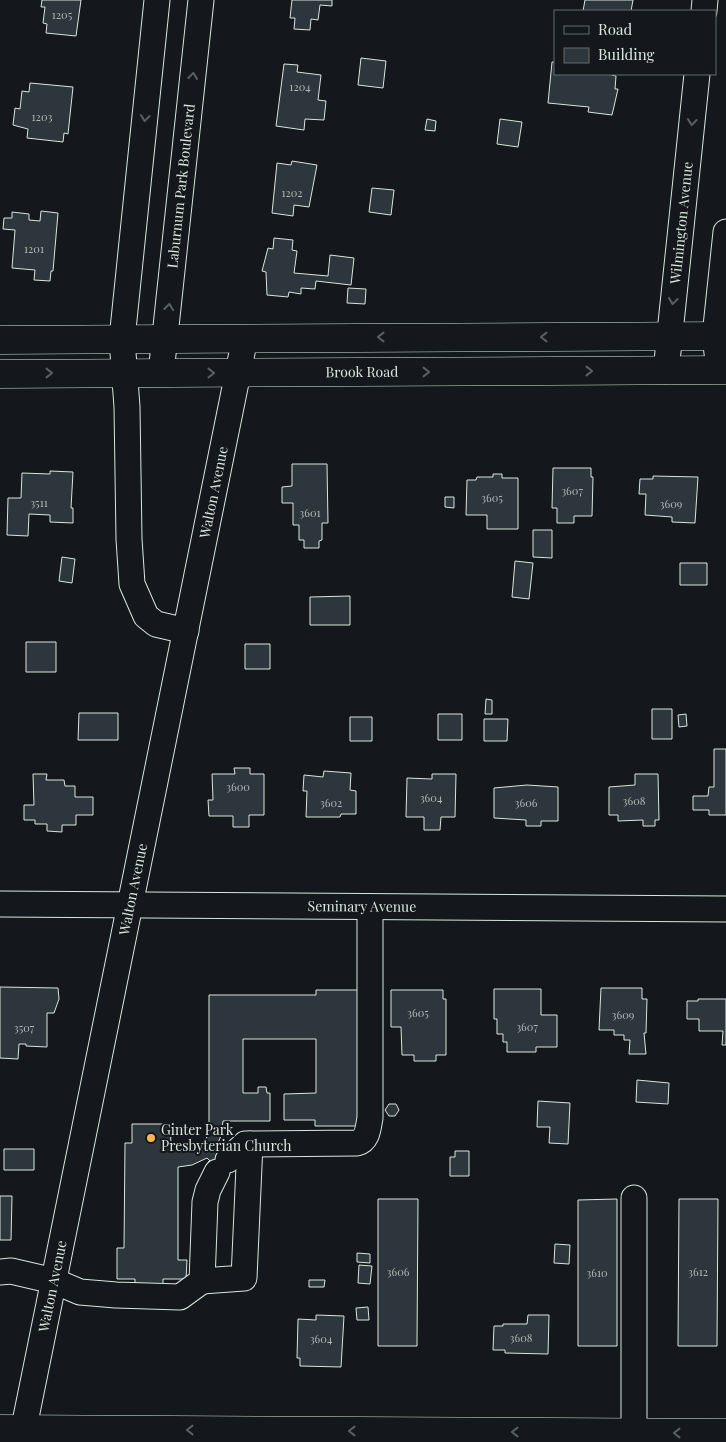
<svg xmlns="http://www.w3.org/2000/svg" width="726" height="1442" font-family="'Playfair Display',serif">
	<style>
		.building { fill: #2c363c; stroke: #d8e6dc }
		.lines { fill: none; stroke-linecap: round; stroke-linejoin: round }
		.minor-casing { stroke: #d8e6dc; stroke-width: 27 }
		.major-casing { stroke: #d8e6dc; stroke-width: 29 }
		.minor { stroke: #14181c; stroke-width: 25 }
		.major { stroke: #14181c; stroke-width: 28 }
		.oneway { stroke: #59605f }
		.poi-dot { fill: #ffb74d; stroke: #14181c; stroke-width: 2 }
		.labels { text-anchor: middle; stroke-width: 4; stroke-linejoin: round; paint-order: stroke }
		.number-label { font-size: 11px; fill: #adbab4 }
		.street-label { font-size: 14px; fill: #d8e6dc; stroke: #14181c }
		.poi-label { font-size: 14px; fill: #d8e6dc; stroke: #14181c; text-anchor: start }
	</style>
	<rect width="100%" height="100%" fill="#14181c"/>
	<path class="building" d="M42,0H81L76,36L46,33L47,24L43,23L45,7H41Z
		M292,0H332V6L320,5L318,20L311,19L310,30L294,29L295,18H290Z
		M585,0H633L631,11H583Z
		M361,58L386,61L383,88L358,85Z
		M552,62H555V74H608L616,76L615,89H618L612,115L588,112L589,107L548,103Z
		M284,64L298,65L297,72L321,75L318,100L326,101L324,120L305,119L304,130L276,126Z
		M30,83L73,87L68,134L64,133L63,142L27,138L28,129L13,125L15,108L20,109L22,91L29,92Z
		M427,119L436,121L435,131L425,130Z
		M500,119L522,122L518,147L497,144Z
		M292,161L317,165L309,207L294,205L293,216L272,213L277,163L291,165Z
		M372,188L394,190L391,215L369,212Z
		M41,211L58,213L53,271H51L50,281L34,280L35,270L12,268L15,230L3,229L4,218H12V212L29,214V220L40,221Z
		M274,238L293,240L292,250L297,251L294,273L328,276L330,255L354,258L351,285L316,281L315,289L301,288V294L289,292L288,297L267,295L266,272L262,271L268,248L273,249Z
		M348,288L366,289L365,304L347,303Z
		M292,464H327L328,523H322V540L319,541V548H304V540H299V525H293V503H282V487L292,486Z
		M553,468H591V477H593L592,516H574V523H557V508H552Z
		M50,471L73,472L71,508H73V523L50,522V515L29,514L28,536L7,535L8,498H21L22,473L50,474Z
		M493,474H502V478H518V529H487V515H466L467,480H476L477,477H493Z
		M653,476L698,477L695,523L672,522V517L645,515L646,494H639L640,479H653Z
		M445,497H454V508L445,507Z
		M533,530H552V558L533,557Z
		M62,557L75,559L72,583L59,581Z
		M515,561L533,563L529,599L512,597Z
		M680,563H707V585H680Z
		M350,596V625H310V597Z
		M26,642H56V672H26Z
		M245,644H270V669H245Z
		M486,699L492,700V714H485Z
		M652,709H672V739H652Z
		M79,713H118V740H78Z
		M438,714H462V740H438Z
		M686,714L687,726L679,727L678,715Z
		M350,717H372V741H350Z
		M484,719H508L507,741H484Z
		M714,749H726V815H709V810H693V796H708L709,787H714Z
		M234,768H250V774H264V815H249V827H233V816H209L208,800H213L212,774H235Z
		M324,771L351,773L350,790L356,791V814H341L340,817H306L307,791H303L304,775L323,777Z
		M33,774H47L46,780H64L65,786H75V797H93V815H76V825H62V832L47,831V824H35V820H24V805H34Z
		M432,774H456L455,817H441L440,830H424V817H406L407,778L432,779Z
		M635,774H658L659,820H655V826H643V820L618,821V815H609V787L635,785Z
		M527,785L558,787V821H541V826H526V820L494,818V788Z
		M0,987L58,988L59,999L54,1013H47V1047L26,1046V1044H19L18,1059L0,1058Z
		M601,988H642V999H647L646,1033H644L646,1054H629L630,1040H624V1035H614V1030H599Z
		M494,989H541V1015H557V1047H536V1052H507V1042H503V1034H497V1019H494Z
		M316,990H358L359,1126H315V1120H284V1094L316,1093V1039H243V1093H258V1087H266L267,1093H270V1121H223L221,1136L215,1150L217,1153L219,1150L236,1167L223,1179L208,1162L210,1161L207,1158L192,1165L178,1167V1260H187L186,1279H163V1287H135V1279H117V1248H124L125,1143H132V1124H170L171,1143H179V1152L197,1149L206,1140L209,1128V995H316Z
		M391,990H443V999H446V1055H436V1061H414V1055H402L401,1027H391Z
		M698,999H726V1045H722L723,1031H699V1019H687V1001H698Z
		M637,1080L669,1083L668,1104L636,1102Z
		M538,1101L570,1103L568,1144L549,1143L550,1127H537Z
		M389,1104H396L399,1110L395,1116H389L385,1110Z
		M4,1149H34V1170H4Z
		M455,1151H469V1176H450V1157H455Z
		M0,1196H12L11,1240H0Z
		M378,1199H418L417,1346H378Z
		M617,1199V1346H578V1200Z
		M679,1199H718L717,1346H678Z
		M555,1244L570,1245L569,1264L554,1263Z
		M357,1253L370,1254V1263L357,1262Z
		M359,1265L372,1266L370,1284L358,1283Z
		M309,1280H325L324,1287H309Z
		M368,1307L369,1320H357L356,1308Z
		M316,1315L344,1316L341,1367L300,1366V1358H297L298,1319L316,1320Z
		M528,1315H549L548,1354L505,1353V1350H493L494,1326H503V1324H527Z"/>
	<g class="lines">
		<g class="minor-casing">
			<g id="minor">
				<path d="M157,0L122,339L127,407L129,539L132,584L146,616L156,624L186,631"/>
				<path d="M704,11L705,0"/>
				<path d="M719,370L715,336L726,232"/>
				<path id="s1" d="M666,371L697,74"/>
				<path id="s2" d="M161,373L201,0"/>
				<path id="s3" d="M0,904L726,909"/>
				<path d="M228,1160L245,1144L357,1143C368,1140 368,1128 370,1118V907"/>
				<path d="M634,1198V1432"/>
				<path d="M0,1272L11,1271L54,1281L80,1292L116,1295L180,1297L202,1281L205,1202L208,1190L217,1172"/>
				<path d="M202,1281L244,1278L250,1144"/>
				<path id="s4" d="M21,1442L245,338"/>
			</g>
		</g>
		<g class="major-casing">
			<g id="major">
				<path d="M0,340L726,336"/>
				<path id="s5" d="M0,374L726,370"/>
				<path d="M0,1429L726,1433"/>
			</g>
		</g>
		<use href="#minor" class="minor"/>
		<use href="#major" class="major"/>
	</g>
	<defs><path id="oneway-chevron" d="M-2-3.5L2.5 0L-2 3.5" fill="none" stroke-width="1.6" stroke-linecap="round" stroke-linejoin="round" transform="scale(1.25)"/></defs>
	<g class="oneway">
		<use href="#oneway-chevron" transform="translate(193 76) rotate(-84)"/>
		<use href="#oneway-chevron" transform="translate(145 118) rotate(96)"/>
		<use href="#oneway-chevron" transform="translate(692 122) rotate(96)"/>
		<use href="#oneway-chevron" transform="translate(673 301) rotate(96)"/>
		<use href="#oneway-chevron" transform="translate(169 307) rotate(-84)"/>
		<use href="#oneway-chevron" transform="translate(381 337) rotate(180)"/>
		<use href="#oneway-chevron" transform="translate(544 337) rotate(180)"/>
		<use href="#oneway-chevron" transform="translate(589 371)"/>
		<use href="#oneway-chevron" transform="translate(426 372)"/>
		<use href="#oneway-chevron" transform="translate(49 373)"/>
		<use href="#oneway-chevron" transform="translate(211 373)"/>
		<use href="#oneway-chevron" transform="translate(190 1430) rotate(-180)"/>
		<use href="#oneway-chevron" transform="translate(352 1431) rotate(-180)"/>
		<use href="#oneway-chevron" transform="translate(515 1432) rotate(-180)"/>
		<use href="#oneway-chevron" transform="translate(677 1433) rotate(-180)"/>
	</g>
	<circle class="poi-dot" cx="151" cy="1138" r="5"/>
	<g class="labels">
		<g class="number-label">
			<text x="62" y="19">1205</text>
			<text x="300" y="91">1204</text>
			<text x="42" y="121">1203</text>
			<text x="292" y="197">1202</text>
			<text x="34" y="253">1201</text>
			<text x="572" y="495">3607</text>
			<text x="492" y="502">3605</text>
			<text x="39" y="507">3511</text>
			<text x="671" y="508">3609</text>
			<text x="310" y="517">3601</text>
			<text x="238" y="791">3600</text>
			<text x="431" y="802">3604</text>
			<text x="634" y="805">3608</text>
			<text x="331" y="807">3602</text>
			<text x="526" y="807">3606</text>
			<text x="418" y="1017">3605</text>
			<text x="623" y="1019">3609</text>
			<text x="527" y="1031">3607</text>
			<text x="24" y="1032">3507</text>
			<text x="398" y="1276">3606</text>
			<text x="698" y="1276">3612</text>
			<text x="597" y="1277">3610</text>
			<text x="521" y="1342">3608</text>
			<text x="321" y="1343">3604</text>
		</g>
		<g class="street-label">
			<text dy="5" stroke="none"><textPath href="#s2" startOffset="188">Laburnum Park Boulevard</textPath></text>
			<text dy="5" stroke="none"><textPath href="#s1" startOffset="149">Wilmington Avenue</textPath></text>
			<text dy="5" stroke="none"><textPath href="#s5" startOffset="362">Brook Road</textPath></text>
			<text dy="5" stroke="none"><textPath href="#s4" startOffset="969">Walton Avenue</textPath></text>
			<text dy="5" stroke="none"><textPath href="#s4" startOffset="564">Walton Avenue</textPath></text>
			<text dy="5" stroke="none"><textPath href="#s3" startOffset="362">Seminary Avenue</textPath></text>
			<text dy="5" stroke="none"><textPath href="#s4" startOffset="159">Walton Avenue</textPath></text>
		</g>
		<g class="poi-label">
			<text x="161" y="1135">Ginter Park<tspan x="161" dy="16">Presbyterian Church</tspan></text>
		</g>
	</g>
	<rect x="554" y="10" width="162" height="65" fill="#14181c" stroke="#626a69"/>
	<rect x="564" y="26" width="25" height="8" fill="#14181c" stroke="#626a69"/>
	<text x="598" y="35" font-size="15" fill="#d8e6dc">Road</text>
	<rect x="564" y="48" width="25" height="15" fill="#2c363c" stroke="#626a69"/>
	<text x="598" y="60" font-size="15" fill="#d8e6dc">Building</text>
</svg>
